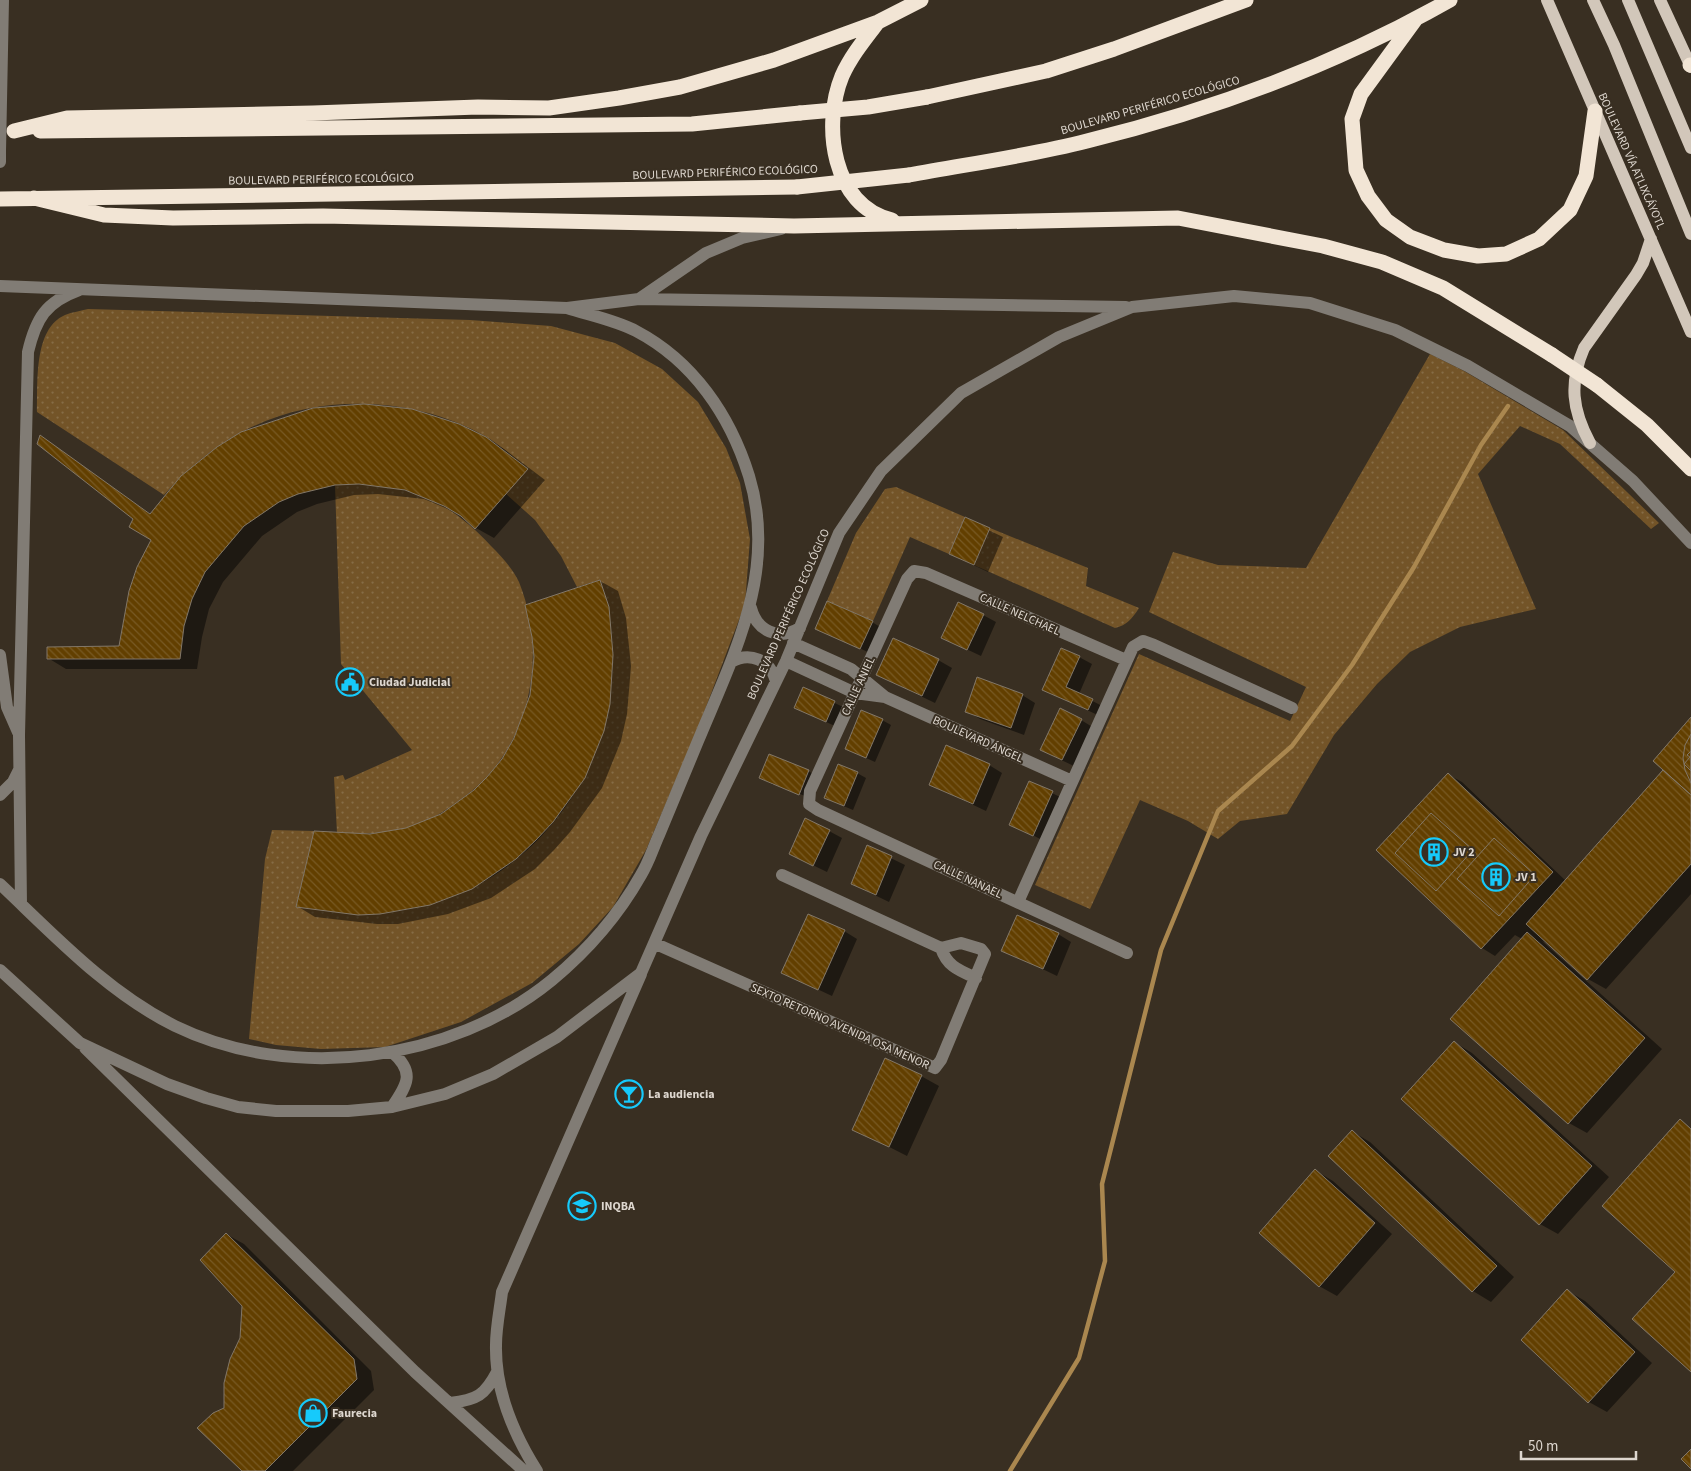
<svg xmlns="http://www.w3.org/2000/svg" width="1691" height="1471" font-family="'Source Sans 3',sans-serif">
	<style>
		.grass { fill: url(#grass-dots) }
		.shadow { fill: #0007 }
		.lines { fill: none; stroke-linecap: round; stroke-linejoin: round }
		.stream { stroke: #aa874f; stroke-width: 4.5 }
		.building { fill: url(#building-back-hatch); stroke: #827768 }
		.minor { stroke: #817c75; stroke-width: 12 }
		.major { stroke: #d2c7ba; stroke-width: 12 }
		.highway { stroke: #f2e5d5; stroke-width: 15 }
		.minor-bridge { stroke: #817c75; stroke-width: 12 }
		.highway-bridge { stroke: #f2e5d5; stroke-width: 15 }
		.labels { text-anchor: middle; stroke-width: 4; stroke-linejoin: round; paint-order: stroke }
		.street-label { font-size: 12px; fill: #ded7cf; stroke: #392f22 }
		.poi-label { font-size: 12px; font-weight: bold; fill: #ded7cf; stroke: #392f22; text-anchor: start }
	</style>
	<defs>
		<pattern id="grass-dots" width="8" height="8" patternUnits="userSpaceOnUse" patternTransform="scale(1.25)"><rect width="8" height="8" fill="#735428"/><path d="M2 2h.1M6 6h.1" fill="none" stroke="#866c46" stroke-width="1.8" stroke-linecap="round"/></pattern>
		<pattern id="building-back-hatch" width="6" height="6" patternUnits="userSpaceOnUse" patternTransform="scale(1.25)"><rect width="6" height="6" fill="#623f00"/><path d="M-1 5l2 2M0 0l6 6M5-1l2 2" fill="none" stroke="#785a24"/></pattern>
	</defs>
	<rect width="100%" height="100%" fill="#392f22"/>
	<path class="grass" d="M88,309L470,320L551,326L615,343L662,369L698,402L726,448L740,483L750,539L745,604L698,728L646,850L613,907L579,944L532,983L461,1022L385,1047L321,1049L276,1045L249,1039L265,859L272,830L314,831L296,907C344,913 383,918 431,904C567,864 645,714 600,580L577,587L561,556L535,520L505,493L528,469C514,458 500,445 485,436C412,395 314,392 240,433C211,448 186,471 164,495L37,412C38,384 33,329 65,315C72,312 81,311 88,309Z
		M1430,354L1464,371L1563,430L1659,523L1651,529L1560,444L1520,426L1478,474L1536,609L1460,627L1410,652L1377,684L1334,735L1287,814L1240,821L1218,839L1188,821L1140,800L1090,909L1035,885L1139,654L1290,721L1306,687L1149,612L1173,552L1218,565L1306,568Z
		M359,484C417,487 452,504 491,546C501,556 513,569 519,582C549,656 530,749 464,797C446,810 427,824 405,829C382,834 360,834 337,833L334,777L343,775L345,780L412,750L341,664L335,485Z
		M896,487L965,517L949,554L910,537L873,621L827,601L856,533L885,489Z
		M990,528L1088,568L1086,586L1139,608C1132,619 1127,625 1115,628L974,565Z"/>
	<path class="shadow" d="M41,437L151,514L486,438L504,449L545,480L494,538L476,528L460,514L424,499L378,494L354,495L317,504L297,512L262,536L223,582L209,609L202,637L197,669H66L48,658L120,647L153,539L134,518Z
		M965,519L1003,537L988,572L950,554Z
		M600,581L618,591L626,618L631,666L627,714L621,741L602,788L570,832L554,850L535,869L491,898L448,914L398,924H377L315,917L297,906L370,835L388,833L425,823L458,804L475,791L503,760Z
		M983,615L996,622L981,656L943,638Z
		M872,622L885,630L874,655L817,628Z
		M1079,657L1092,664L1079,694L1106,708L1102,717L1044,690Z
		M938,660L952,668L935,703L877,675Z
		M804,688L843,707L835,726L804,712Z
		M1022,695L1035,703L1024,735L980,719L967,711Z
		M1691,719V894L1606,989L1588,979L1551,945L1542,941L1662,1049L1587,1133L1569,1123L1452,1018L1522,939L1515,935L1495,956L1482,948L1378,850L1449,775L1462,782L1566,881L1665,770Z
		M882,720L891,725L875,762L855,753Z
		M1081,720L1094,728L1076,767L1055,757Z
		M989,765L1002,773L986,811L931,785Z
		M808,771L822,779L805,796L773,783V785L761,778Z
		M857,773L866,778L853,810L834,802Z
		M1030,782L1066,800L1046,842L1011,824Z
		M829,831L842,838L827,872L790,854Z
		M868,847L905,865L889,902L852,884Z
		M844,931L857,939L832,996L783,973Z
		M1058,934L1071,942L1057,976L1003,950Z
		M1454,1042L1472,1053L1609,1177L1558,1234L1540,1224Z
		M921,1076L939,1086L907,1156L854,1129Z
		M1353,1132L1370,1142L1514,1277L1491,1302L1473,1291L1330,1156Z
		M1316,1171L1333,1181L1392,1234L1337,1296L1319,1286Z
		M226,1234L244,1244L371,1371L374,1390L293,1471H244L225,1408L241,1338L243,1305Z
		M1568,1291L1585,1301L1652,1363L1607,1412L1589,1402Z"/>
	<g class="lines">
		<path class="stream" d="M1010,1471L1079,1358L1105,1261L1102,1184L1161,950L1218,811L1292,746L1352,665L1414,567L1481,445L1508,406"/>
	</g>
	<path class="building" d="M364,404L412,409L459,424L486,437L528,469L475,529L461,516L444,506L405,490L359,484L335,485L298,494L279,502L244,526L205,572L192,599L184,626L180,659H47V647L119,646L129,591L137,567L151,540L129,527L133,519L37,444L40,435L150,514L181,476L217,447L241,432L313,408Z
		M965,517L990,528L974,565L949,554Z
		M600,580L609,607L613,655L610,704L604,731L585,778L553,822L536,840L516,859L472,889L430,905L380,914L358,915L296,907L314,831L370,834L406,828L441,814L474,790L487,777L502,759L514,738L530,695L534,657L532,637L525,605Z
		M827,601L873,621L860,649L815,629Z
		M958,602L984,614L967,650L941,638Z
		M893,638L939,659L922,696L876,675Z
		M1061,648L1080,656L1066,687L1093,699L1088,710L1042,690Z
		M977,677L1023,694L1011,728L965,712Z
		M803,687L835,701L826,722L794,708Z
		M1060,708L1082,719L1062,760L1040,750Z
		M861,710L883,719L866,758L845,749Z
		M1691,717V795L1653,761Z
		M1691,734V783L1685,770L1683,758L1685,745Z
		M946,745L990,764L973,804L929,785Z
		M1691,751V771L1684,764L1690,757L1687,755Z
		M769,754L809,770L799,795L759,778Z
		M838,764L858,772L844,806L824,798Z
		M1663,770L1691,795V864L1587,980L1526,924Z
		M1448,773L1553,872L1481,949L1376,850Z
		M1029,781L1053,791L1033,836L1009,825Z
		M1431,813L1473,850L1436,891L1395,853Z
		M805,818L830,830L813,866L789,854Z
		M1494,838L1535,875L1499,916L1457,879Z
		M867,845L892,856L876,895L851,884Z
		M808,914L845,930L818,990L781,973Z
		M1017,915L1059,933L1043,969L1001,951Z
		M1527,932L1645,1038L1568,1124L1450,1019Z
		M1454,1041L1592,1166L1539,1225L1401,1099Z
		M885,1058L922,1075L889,1147L852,1130Z
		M1680,1119L1691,1129V1372L1632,1319L1675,1272L1602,1206Z
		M1352,1130L1497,1266L1472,1292L1328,1156Z
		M1315,1169L1375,1223L1319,1287L1259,1233Z
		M226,1233L354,1359L357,1379L265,1471H242L197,1428L213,1413L224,1408V1383L230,1359L240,1338L242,1306L200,1260Z
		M1567,1289L1635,1352L1588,1403L1521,1340Z
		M1691,1449V1469L1681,1459Z"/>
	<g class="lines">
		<path class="minor" d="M0,162V151
			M0,286L567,308L639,299L1126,307
			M639,299L706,253L742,238L781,229
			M751,608C757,631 778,641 800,628
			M793,643L851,669L885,697
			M0,655L7,707L18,732
			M1126,660L926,573L914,571L907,579L810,791L809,804L818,810L1127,953
			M786,661L855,693L885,697L1072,781
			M731,662C750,651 770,660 776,681
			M0,795L13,782L19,770
			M782,875L941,948C947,966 958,970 976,978
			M0,884C54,935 107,992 175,1026C292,1083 452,1062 552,980C587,951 619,914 641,875C649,862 653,848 659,835C672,803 685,772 698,741C734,654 778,571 749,476C730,415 693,361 636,331C615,320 589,315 567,308
			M1018,902L1133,647L1143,641L1154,645L1292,708
			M21,904L19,735L28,352C36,318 46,302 79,290
			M656,944L935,1068L941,1060L985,954L981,949L961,943L941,948
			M0,970L80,1043L167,1084L206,1098L238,1107L276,1111H348L392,1107L445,1094L493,1074L557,1037L641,973L701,836L786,661L839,533L881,471L961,393L1059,337L1132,307L1234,296L1310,303L1395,330L1468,366L1570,426L1633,481L1691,543
			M85,1048L415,1372L524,1471
			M392,1107C408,1084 415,1072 392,1052
			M450,1403C477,1400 485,1395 497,1372
			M537,1471C513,1433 495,1390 496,1345C496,1327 500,1309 502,1292L641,974"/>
		<path class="major" d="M1547,0L1691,332
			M1593,0L1614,45L1691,234
			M1628,0L1691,148
			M1660,0L1691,67
			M1590,443C1572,410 1569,383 1584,348L1636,275L1643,263L1651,239"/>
		<path class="highway" d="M1415,20L1361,94L1352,119L1356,170L1368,196L1386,220L1410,237L1444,250L1478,256L1506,254L1539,239L1570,210L1586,176L1595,111
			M878,22C865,39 851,56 842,76C822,125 832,206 892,220
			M1690,65H1691
			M927,97L1046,71L1114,49L1246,0
			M14,131L67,118L313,113L478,107L549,108L619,98L680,87L774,60L878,22L921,0
			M40,131L692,124L800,113
			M909,175C968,164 1029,156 1087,141C1213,110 1337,64 1450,0
			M34,198L104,215L173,218L323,216L794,226L1178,218L1323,246L1382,262L1443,288L1552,355
			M0,199L797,187
			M1597,385L1647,425L1691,469"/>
		<path class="minor-bridge" d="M0,151L3,0"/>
		<path class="highway-bridge" d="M800,113L868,107L927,97
			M797,187L909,175
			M1552,355L1597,385"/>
	</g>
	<defs>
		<g id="civic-ring" transform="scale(1.4375)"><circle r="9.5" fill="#392f22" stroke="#16cafb" stroke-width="1.5"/><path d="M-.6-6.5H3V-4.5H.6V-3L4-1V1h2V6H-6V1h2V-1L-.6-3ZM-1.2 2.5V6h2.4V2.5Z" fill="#16cafb"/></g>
		<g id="building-ring" transform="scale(1.4375)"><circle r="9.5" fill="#392f22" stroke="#16cafb" stroke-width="1.5"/><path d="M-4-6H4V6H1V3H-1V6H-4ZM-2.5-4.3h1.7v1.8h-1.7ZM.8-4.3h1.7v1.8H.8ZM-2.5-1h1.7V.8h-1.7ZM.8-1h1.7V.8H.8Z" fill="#16cafb"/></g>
		<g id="bar-ring" transform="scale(1.4375)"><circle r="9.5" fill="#392f22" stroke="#16cafb" stroke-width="1.5"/><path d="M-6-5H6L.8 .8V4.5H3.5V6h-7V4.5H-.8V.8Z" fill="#16cafb"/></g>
		<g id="university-ring" transform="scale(1.4375)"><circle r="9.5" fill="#392f22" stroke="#16cafb" stroke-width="1.5"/><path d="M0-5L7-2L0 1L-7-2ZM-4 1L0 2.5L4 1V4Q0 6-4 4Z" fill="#16cafb"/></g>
		<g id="shop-ring" transform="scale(1.4375)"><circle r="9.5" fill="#392f22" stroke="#16cafb" stroke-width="1.5"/><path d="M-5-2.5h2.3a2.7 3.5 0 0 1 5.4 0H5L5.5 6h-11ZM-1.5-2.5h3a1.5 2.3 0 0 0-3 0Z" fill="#16cafb"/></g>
	</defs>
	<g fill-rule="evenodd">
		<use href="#civic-ring" x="350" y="682"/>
		<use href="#building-ring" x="1434" y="852"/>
		<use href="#building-ring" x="1496" y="877"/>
		<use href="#bar-ring" x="629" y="1094"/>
		<use href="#university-ring" x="582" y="1206"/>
		<use href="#shop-ring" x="313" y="1413"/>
	</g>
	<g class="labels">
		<g class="street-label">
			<text transform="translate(1150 105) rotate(-16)" y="4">BOULEVARD PERIFÉRICO ECOLÓGICO</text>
			<text transform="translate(1632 161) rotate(66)" y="4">BOULEVARD VÍA ATLIXCÁYOTL</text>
			<text transform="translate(725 172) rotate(-2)" y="4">BOULEVARD PERIFÉRICO ECOLÓGICO</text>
			<text transform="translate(321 179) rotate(-1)" y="4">BOULEVARD PERIFÉRICO ECOLÓGICO</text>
			<text transform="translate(788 614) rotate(-66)" y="4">BOULEVARD PERIFÉRICO ECOLÓGICO</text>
			<text transform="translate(1020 614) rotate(24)" y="4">CALLE NELCHAEL</text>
			<text transform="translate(858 686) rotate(-65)" y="4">CALLE ANIEL</text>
			<text transform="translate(978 739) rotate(24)" y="4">BOULEVARD ÁNGEL</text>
			<text transform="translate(968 879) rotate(25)" y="4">CALLE NANAEL</text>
			<text transform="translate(840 1026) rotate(24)" y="4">SEXTO RETORNO AVENIDA OSA MENOR</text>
		</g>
		<g class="poi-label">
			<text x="369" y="686">Ciudad Judicial</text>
			<text x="1453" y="856">JV 2</text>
			<text x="1515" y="881">JV 1</text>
			<text x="648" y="1098">La audiencia</text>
			<text x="601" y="1210">INQBA</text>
			<text x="332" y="1417">Faurecia</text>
		</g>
	</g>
	<path d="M1521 1451v8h115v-8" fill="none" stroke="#ded7cf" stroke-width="2.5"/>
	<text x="1528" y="1451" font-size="15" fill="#ded7cf" stroke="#392f22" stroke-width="4" paint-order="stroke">50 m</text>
</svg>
